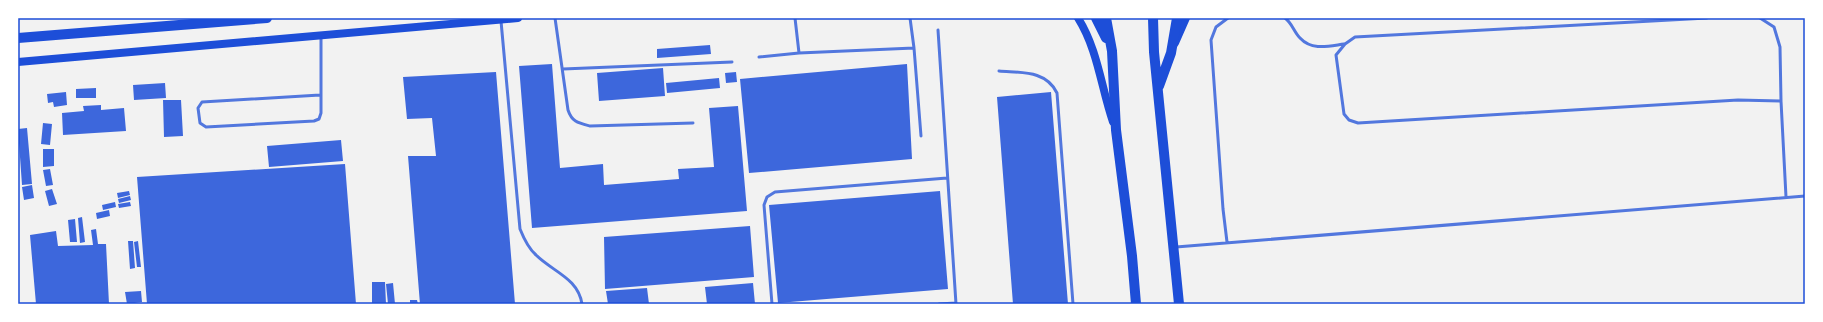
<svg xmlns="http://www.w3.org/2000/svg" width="1823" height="322" font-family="Lato,sans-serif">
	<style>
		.building { fill: #3d67dc }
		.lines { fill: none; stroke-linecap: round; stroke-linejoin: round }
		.service { stroke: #5277de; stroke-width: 3 }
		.secondary { stroke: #1d4ed8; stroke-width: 8 }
		.primary { stroke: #1d4ed8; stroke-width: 10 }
		.neatline { fill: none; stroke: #1d4ed8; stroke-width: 1.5 }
	</style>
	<rect width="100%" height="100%" fill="#f2f2f2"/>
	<path class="building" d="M710,45L711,54L657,58V49Z
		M552,64L560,168L603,164L604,185L679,179L678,169L714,167L709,108L738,106L747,211L532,228L519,66Z
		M907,64L912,159L749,173L740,79Z
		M663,68L665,96L599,101L597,73Z
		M496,72L515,304H420L408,156H436L432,118L407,119L403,77Z
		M736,72L737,82L726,83L725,73Z
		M719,78L720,88L667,93L666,83Z
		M165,83L166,98L134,100L133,85Z
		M96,88V98H76V89Z
		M66,92L67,105L54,107L53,102L48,103L47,94Z
		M1051,92L1068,304H1013L997,97Z
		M163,100H181L183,136L164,137Z
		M101,105V110L124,108L126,131L63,135L62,113L84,111L83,106Z
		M43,123L52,124L50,145L41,144Z
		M27,128L32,184L22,185L18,129Z
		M341,140L343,161L269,167L267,146Z
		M43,149H54V166L43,167Z
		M345,164L356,304H147L137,177Z
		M50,169L53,185L46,186L43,170Z
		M32,185L34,198L24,200L22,187Z
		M52,189L57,204L49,206L45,191Z
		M129,191L130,195L118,198L117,193Z
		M940,191L948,289L778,303L769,205Z
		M130,196L131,200L119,203L118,199Z
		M115,202L116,207L103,210L102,205Z
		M130,202L131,206L119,208L118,204Z
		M109,210L110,216L97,219L96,213Z
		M82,217L85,242L80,243L78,218Z
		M75,219L77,242H70L68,220Z
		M750,226L754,277L605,289L604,237Z
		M96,229L98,244H106L109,304H36L30,235L56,231L58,246L93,245L91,230Z
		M128,241H133L135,268L130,269Z
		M138,241L141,267H137L134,242Z
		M372,282H385L386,304H372Z
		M393,283L395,304H388L386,284Z
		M753,283L755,304H707L705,287Z
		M647,288L649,304H608L606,291Z
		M141,291L142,302L127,304L125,292Z
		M410,300H417L418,304H410Z"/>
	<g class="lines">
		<path class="service" d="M555,18L568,110C572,122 578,123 590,126L693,123
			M795,18L799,53
			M1285,18C1292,23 1294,32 1300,38C1312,51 1329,46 1344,44
			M1707,18L1355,37L1345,44L1336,55L1344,114L1349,120L1358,123L1738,100L1781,101L1786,197
			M1760,18L1774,27L1780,47L1781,101
			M501,21L520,229C524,239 528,248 536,255C553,272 578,278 582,304
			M938,30L956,304
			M914,48L921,136
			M759,57L799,53L914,48L910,18
			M563,69L732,62
			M999,71C1021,73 1046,70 1057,93L1073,304
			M320,95L202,102L198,108L200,123L206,127L314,121L319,119L321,113V35
			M1227,242L1223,209L1211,40L1216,27L1228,18
			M1176,247L1805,196
			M772,304L764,205L767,197L775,192L947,178
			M939,304L956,303"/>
		<path class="secondary" d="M1078,18C1098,50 1101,87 1113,122
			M1175,43L1186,18
			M18,62L518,18"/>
		<path class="primary" d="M1096,18L1106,38
			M1106,18L1112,51L1116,130L1132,256L1136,304
			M1153,18L1154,52L1179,304
			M18,38L267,18
			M1159,86L1171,53L1177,18"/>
	</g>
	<rect width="1823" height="322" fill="none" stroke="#ffffff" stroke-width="38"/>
	<rect x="19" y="19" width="1785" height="284" class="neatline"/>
</svg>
